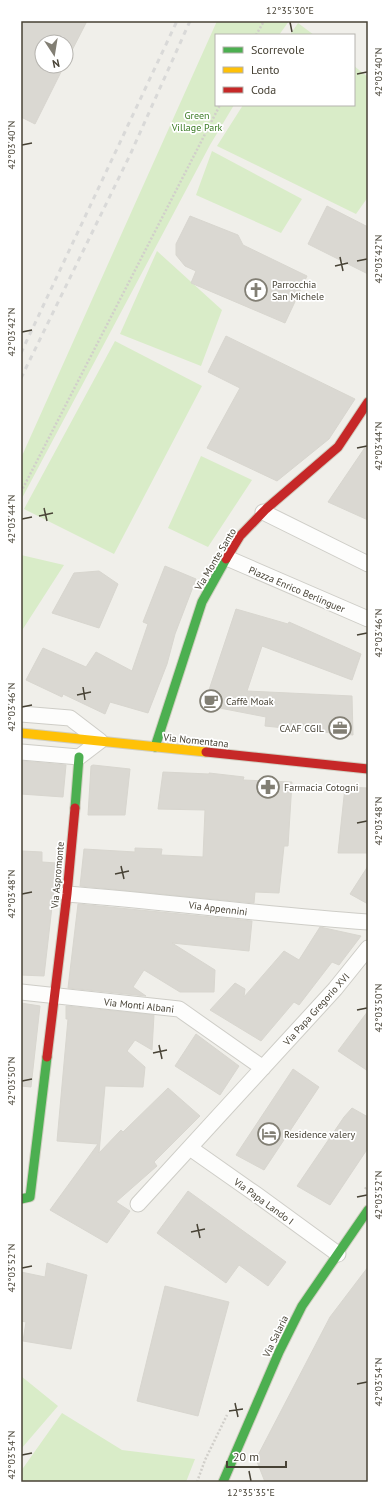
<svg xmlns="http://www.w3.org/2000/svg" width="389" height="1503" font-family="'PT Sans',sans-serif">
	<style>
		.green { fill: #d9ecc8 }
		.building { fill: #dad8d2; stroke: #d8d6cf }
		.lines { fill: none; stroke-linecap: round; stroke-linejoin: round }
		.street-casing { stroke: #cecdc7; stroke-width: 17 }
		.fast-casing { stroke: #d0cec0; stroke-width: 11 }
		.slow-casing { stroke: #d0cec0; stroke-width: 11 }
		.jam-casing { stroke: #d0cec0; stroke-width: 11 }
		.path { stroke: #d1cfca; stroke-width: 2.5; stroke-dasharray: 2 2; stroke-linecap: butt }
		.street { stroke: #fdfdfc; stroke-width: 15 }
		.fast { stroke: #4caf50; stroke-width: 9 }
		.slow { stroke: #ffc107; stroke-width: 9 }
		.jam { stroke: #c62828; stroke-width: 9 }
		.rail { stroke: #d9d9d8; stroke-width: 3; stroke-dasharray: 5 5; stroke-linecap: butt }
		.ticks { fill: none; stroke: #474235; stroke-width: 1.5 }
		.labels { text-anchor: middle; stroke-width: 3.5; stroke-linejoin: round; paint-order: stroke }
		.park-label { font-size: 10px; fill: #3b7b25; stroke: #fff }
		.poi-label { font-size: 10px; fill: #474235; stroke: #fff; text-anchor: start }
		.street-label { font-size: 10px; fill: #474235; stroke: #fff }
		.neatline { fill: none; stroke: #474235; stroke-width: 1.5 }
		.ticks-label { font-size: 10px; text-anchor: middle; fill: #474235 }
	</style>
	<rect width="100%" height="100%" fill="#f0efea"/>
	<path class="green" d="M217,21H289L279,35H216V105H234L210,145L21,500V458Z
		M298,23L314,35H290Z
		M354,66L368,77V197L356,214L217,146L243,105H354Z
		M212,151L302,199L281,233L196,195Z
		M157,251L222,310L201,366L120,334Z
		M115,341L202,386L114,554L24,509Z
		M201,456L252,480L208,547L168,528Z
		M21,555L64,565L21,632Z
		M21,1376L58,1406L21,1449Z
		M62,1413L122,1450L195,1459L186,1482H21V1471Z"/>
	<path class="building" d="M21,21H87L66,62V42H42V66H64L35,124L21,117Z
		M327,206L368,227V274L308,244Z
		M190,216L238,235L243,245L307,276L285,323L191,283L196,271L185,266L176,255V244Z
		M226,336L355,399L329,439L277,481L207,448L240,388L208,372Z
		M368,443V520L328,502Z
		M165,566L196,579L175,634L167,664L148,713L110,702L105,714L63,694L62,697L26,680L43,648L86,667L96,652L132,671L148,624L143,622Z
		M99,571L118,584L99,628L52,613L74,573Z
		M236,609L288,624L289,622L361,654L352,680L262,646L247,691L352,696L353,735L265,726L266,717L204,705Z
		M21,761L66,765L63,797L21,794Z
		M93,765L130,769L125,815H88L91,766Z
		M163,772L209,774V773L244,777L243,780L292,782L288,846H284L279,893L255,892L254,903L80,886L84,849L135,852V848L162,849L161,855L203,857L205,810L158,809Z
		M345,787L368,788V853H338Z
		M22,851L42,852V862L57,863L44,976L21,975Z
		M368,866V904L350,894Z
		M78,904L252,921L249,951L172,943L215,970L214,992H180L144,970L133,987L146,996L68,988Z
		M320,927L361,936L339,965L332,962L299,1005L294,1002L261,1041L210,1010L235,983L245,989L244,997L284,951L299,960Z
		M21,1003L40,1006L31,1087L21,1086Z
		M66,1006L154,1015L152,1050L135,1040L127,1051L145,1067L143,1087L105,1086L99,1153L121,1130L123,1132L168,1088L200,1116L154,1162L157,1166L116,1202L130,1211L107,1243L50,1210L98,1144L57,1141L68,1019H66Z
		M368,1011V1071L338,1051Z
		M196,1034L239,1066L220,1095L175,1066Z
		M293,1069L319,1087L264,1170L236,1155Z
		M352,1108L368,1117V1148L330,1205L297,1186L344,1117Z
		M188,1191L286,1262L268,1286L239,1265L226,1283L157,1233Z
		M47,1263L87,1275L71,1349L23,1341L26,1322L21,1321V1272L45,1277Z
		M368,1267V1482H265L256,1459L330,1317Z
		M165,1286L229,1302L198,1416L137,1401Z"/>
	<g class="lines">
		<g class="street-casing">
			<path id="street" d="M263,512L368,564
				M227,558L368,619
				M21,714L70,718L100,741L79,757L21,752
				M67,894C168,902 267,915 368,922
				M21,992L179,1009L263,1068
				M190,1148L257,1195L338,1254
				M138,1204L335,989L368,948"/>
		</g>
		<g class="fast-casing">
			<path id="fast" d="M155,747L202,602L226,559
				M75,808L79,757
				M21,1199L30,1197L47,1057
				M223,1482L279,1352L302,1306L368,1210"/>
		</g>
		<g class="slow-casing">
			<path id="slow" d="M21,733L206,752"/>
		</g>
		<g class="jam-casing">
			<path id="jam" d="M226,559L240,536L266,509L338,447L368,402
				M206,752L368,769
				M47,1057L67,894L75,808"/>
		</g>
		<path class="path" d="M256,35L264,21
			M21,492L220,105
			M365,1189L368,1185
			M197,1482L205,1460L227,1415"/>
		<use href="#street" class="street"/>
		<use href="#fast" class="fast"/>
		<use href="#slow" class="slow"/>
		<use href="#jam" class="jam"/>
		<path class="rail" d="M21,353L177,21
			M21,378L130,155L190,21"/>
	</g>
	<path class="ticks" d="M290,22L292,32M357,74L367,72M22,145L32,143M340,257L343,271M357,261L367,259M335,266L348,263M22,332L32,330M357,448L367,446M44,508L47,521M39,516L53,513M22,519L32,517M357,635L367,633M83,687L85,700M77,695L91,692M22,707L32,705M357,823L367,821M121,866L124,879M115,874L129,871M22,894L32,892M357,1010L367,1008M159,1045L162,1059M153,1053L167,1050M22,1081L32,1079M357,1197L367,1195M197,1224L200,1238M191,1232L205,1229M22,1268L32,1266M357,1384L367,1382M235,1403L238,1417M229,1411L243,1409M22,1455L32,1453M249,1471L251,1481"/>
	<defs>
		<g id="church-ring" transform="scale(1.15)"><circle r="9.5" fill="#fff" stroke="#827f74" stroke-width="1.5"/><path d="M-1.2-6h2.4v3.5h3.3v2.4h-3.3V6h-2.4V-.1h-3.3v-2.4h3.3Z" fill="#827f74"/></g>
		<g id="cafe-ring" transform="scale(1.15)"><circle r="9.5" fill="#fff" stroke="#827f74" stroke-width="1.5"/><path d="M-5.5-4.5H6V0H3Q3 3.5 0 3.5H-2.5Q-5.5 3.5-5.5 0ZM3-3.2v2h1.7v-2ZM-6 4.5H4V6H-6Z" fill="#827f74"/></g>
		<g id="office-ring" transform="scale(1.15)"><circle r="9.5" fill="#fff" stroke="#827f74" stroke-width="1.5"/><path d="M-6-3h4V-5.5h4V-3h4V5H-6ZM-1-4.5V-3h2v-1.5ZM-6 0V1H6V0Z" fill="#827f74"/></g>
		<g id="pharmacy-ring" transform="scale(1.15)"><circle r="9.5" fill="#fff" stroke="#827f74" stroke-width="1.5"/><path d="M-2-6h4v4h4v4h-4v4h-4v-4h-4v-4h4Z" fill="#827f74"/></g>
		<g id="hotel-ring" transform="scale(1.15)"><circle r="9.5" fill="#fff" stroke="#827f74" stroke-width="1.5"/><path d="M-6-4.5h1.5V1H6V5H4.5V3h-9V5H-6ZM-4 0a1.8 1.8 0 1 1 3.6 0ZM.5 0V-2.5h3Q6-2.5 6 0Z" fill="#827f74"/></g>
	</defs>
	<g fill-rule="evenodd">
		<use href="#church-ring" x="256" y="290"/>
		<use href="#cafe-ring" x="211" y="701"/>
		<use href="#office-ring" x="340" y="728"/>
		<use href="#pharmacy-ring" x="268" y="787"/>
		<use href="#hotel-ring" x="269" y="1134"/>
	</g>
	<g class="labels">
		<g class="park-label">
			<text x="197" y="119">Green<tspan x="197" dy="12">Village Park</tspan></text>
		</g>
		<g class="poi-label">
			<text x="272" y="288">Parrocchia<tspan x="272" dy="12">San Michele</tspan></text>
			<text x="226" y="705">Caffè Moak</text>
			<text x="324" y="732" text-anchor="end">CAAF CGIL</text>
			<text x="284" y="791">Farmacia Cotogni</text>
			<text x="284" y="1138">Residence valery</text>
		</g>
		<g class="street-label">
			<text transform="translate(215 559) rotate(-59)" y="4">Via Monte Santo</text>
			<text transform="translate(297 589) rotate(23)" y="4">Piazza Enrico Berlinguer</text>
			<text transform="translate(196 740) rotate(6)" y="4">Via Nomentana</text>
			<text transform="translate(57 875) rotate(-85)" y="4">Via Aspromonte</text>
			<text transform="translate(218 908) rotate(7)" y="4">Via Appennini</text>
			<text transform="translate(139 1005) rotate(6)" y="4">Via Monti Albani</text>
			<text transform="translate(316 1009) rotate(-48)" y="4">Via Papa Gregorio XVI</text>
			<text transform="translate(264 1201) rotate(36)" y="4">Via Papa Lando I</text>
			<text transform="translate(275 1336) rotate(-64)" y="4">Via Salaria</text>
		</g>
	</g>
	<rect width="389" height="1503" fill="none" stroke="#ffffff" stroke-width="44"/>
	<rect x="215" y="34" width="140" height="72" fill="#ffffff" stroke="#b5b3ae"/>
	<rect x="223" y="47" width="20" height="6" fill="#4caf50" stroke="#b5b3ae"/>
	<text x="251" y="54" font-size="12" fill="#474235">Scorrevole</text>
	<rect x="223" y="67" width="20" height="6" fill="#ffc107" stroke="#b5b3ae"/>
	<text x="251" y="74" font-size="12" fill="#474235">Lento</text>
	<rect x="223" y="87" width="20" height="6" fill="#c62828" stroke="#b5b3ae"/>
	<text x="251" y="94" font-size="12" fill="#474235">Coda</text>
	<g transform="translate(54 54) rotate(168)"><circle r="19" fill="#ffffff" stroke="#b5b3ae"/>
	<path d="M0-3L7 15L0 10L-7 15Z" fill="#827f74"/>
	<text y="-6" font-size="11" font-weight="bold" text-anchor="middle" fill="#474235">N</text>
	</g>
	<path d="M227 1461v6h59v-6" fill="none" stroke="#474235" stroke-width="2"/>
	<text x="233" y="1461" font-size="12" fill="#474235" stroke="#ffffff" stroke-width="3" paint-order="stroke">20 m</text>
	<rect x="22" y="22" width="345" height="1459" class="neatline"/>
	<g class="ticks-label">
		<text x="290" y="14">12°35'30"E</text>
		<text transform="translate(378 72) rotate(-90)" y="4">42°03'40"N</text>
		<text transform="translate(11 145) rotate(-90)" y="4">42°03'40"N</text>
		<text transform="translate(378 259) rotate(-90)" y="4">42°03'42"N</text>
		<text transform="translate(11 332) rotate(-90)" y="4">42°03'42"N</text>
		<text transform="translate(378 446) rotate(-90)" y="4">42°03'44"N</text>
		<text transform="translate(11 519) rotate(-90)" y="4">42°03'44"N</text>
		<text transform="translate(378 633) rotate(-90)" y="4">42°03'46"N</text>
		<text transform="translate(11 707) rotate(-90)" y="4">42°03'46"N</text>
		<text transform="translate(378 821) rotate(-90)" y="4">42°03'48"N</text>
		<text transform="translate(11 894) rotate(-90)" y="4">42°03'48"N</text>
		<text transform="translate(378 1008) rotate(-90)" y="4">42°03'50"N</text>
		<text transform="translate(11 1081) rotate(-90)" y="4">42°03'50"N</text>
		<text transform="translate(378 1195) rotate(-90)" y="4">42°03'52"N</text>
		<text transform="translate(11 1268) rotate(-90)" y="4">42°03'52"N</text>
		<text transform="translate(378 1382) rotate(-90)" y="4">42°03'54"N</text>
		<text transform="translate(11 1455) rotate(-90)" y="4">42°03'54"N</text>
		<text x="251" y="1496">12°35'35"E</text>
	</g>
</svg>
